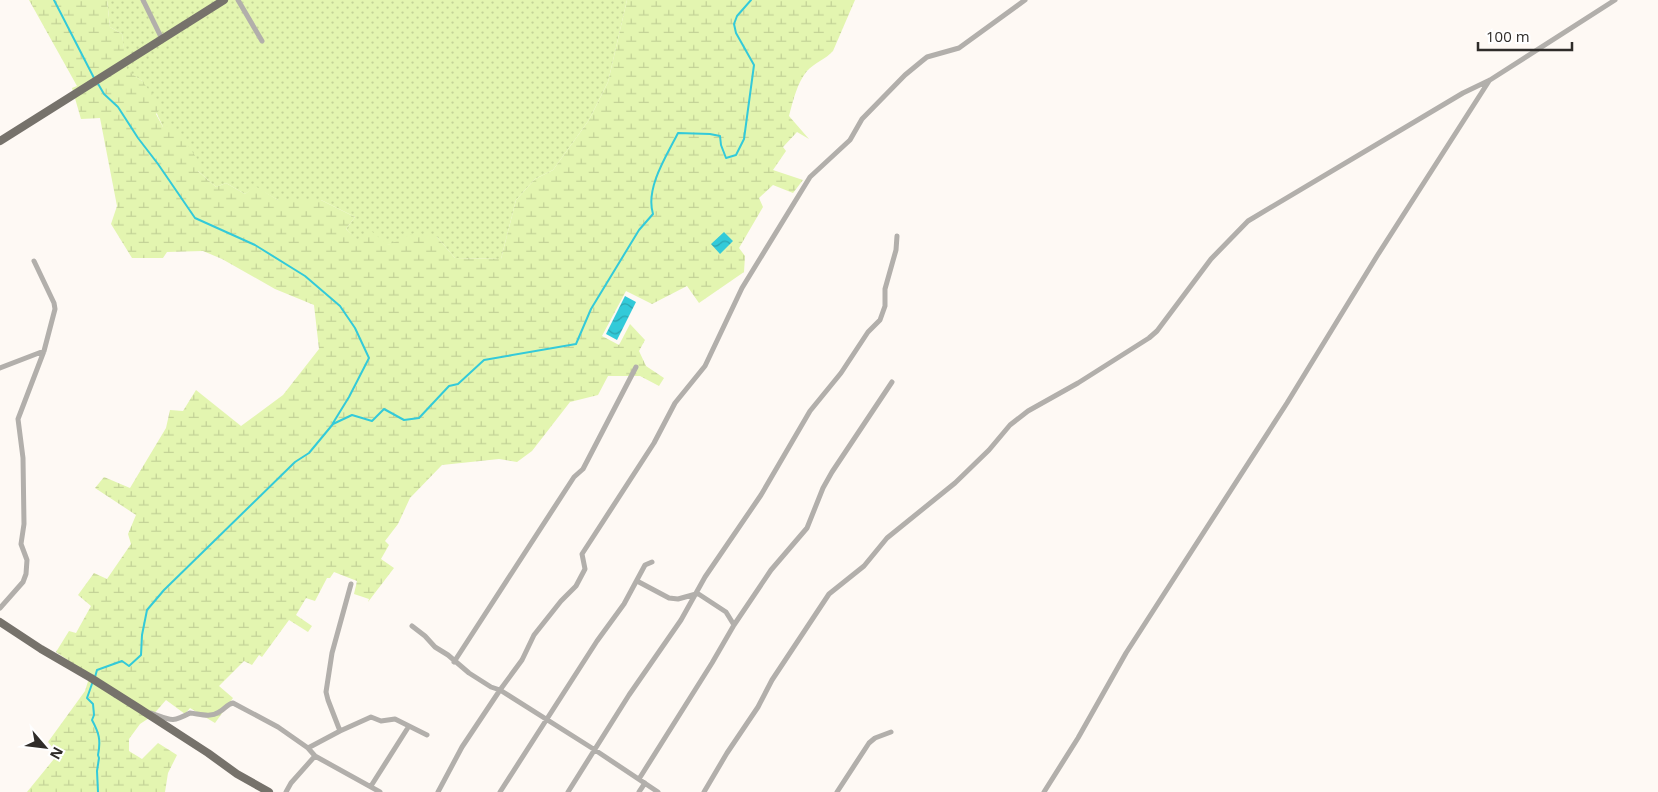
<svg xmlns="http://www.w3.org/2000/svg" width="1658" height="792" font-family="'Open Sans',sans-serif">
	<style>
		.grass { fill: url(#grass-dots) }
		.wetland { fill: url(#wetland-marsh) }
		.water { fill: url(#water-waves) }
		.lines { fill: none; stroke-linecap: round; stroke-linejoin: round }
		.stream { stroke: #33cad9; stroke-width: 2 }
		.street { stroke: #b2afab; stroke-width: 5 }
		.primary { stroke: #76726b; stroke-width: 8 }
	</style>
	<defs>
		<pattern id="grass-dots" width="8" height="8" patternUnits="userSpaceOnUse" patternTransform="scale(1.25)"><rect width="8" height="8" fill="#e3f5b0"/><path d="M2 2h.1M6 6h.1" fill="none" stroke="#c3d297" stroke-width="1.8" stroke-linecap="round"/></pattern>
		<pattern id="wetland-marsh" width="20" height="14" patternUnits="userSpaceOnUse" patternTransform="scale(1.25)"><rect width="20" height="14" fill="#e3f5b0"/><path d="M1 5h8M5 5V1M11 12h8M15 12V8" fill="none" stroke="#c3d297"/></pattern>
		<pattern id="water-waves" width="16" height="10" patternUnits="userSpaceOnUse" patternTransform="scale(1.25)"><rect width="16" height="10" fill="#33cad9"/><path d="M0 5q4-4 8 0t8 0" fill="none" stroke="#2ca4b0"/></pattern>
	</defs>
	<rect width="100%" height="100%" fill="#fef9f4"/>
	<path class="grass" d="M107,0H627L608,82L589,120L553,170L535,179L516,200L501,259L455,258L437,237L388,245L357,241L346,229L355,217L321,200H278L255,187L245,194L226,183L216,187L197,170L163,127L142,81L126,70L122,34L110,27Z"/>
	<path class="wetland" d="M29,0H107L110,27L122,34L127,70L142,81L162,107L156,114L163,127L173,125L201,164L198,171L216,187L226,183L245,194L255,186L278,200H321L355,217L346,229L357,240L370,230L388,245L414,233L437,237L455,258L501,259L516,200L535,179L553,170L589,120L608,82L627,0H855L833,51C826,59 814,63 807,71C797,83 793,101 789,116L809,139L797,132L783,147L786,151L773,170L803,180L793,193L773,185L759,198L763,207L739,248L745,256L744,272L699,303L687,286L652,304L626,291L602,336L619,345L630,324L645,340L639,351L646,366L664,378L659,386L640,376H608L598,395L570,402L532,451L517,462L499,459L442,465L410,498L398,524L385,541L389,545L381,559L394,568L368,602L369,599L354,594L357,581L334,572L330,578H327L315,601L306,598L296,615L312,626L308,632L289,620L262,657L259,655L252,665L244,661L219,686L233,698L215,723L190,708L185,714L166,700L152,716L140,724L129,739V751L142,759L158,743L177,755L168,773L165,792H27L58,754L48,742L85,691L90,675L56,652L69,631L76,633L91,606L78,595L94,573L107,579L131,544L128,534L136,515L95,488L104,477L130,488L166,428L170,410L183,411L196,390L241,426L283,395L319,349L314,305L275,289L222,259L203,251L167,252L163,258H132L111,224L117,206L100,118L81,119L72,88L77,86Z"/>
	<path class="water" d="M724,232L733,241L720,254L711,244Z
		M625,296L636,302L617,340L606,334Z"/>
	<g class="lines">
		<path class="stream" d="M54,0L94,78
			M97,82L104,94L118,107L138,138L158,164L195,218L255,245L305,276L340,306L355,328L369,358L349,397L333,423
			M95,677L97,670L122,661L129,666L141,655L142,635L147,610L164,590L295,462L309,453L333,424L352,415L372,421L384,409L404,420L419,418L449,386L458,384L484,360L576,344L591,309L639,230L653,214C645,188 667,155 678,133L710,134L720,136L721,145L726,158L736,155L744,139L754,65L736,33L734,24L737,16L751,0
			M93,681L87,698L93,704L94,715L92,720C99,733 101,740 98,755L99,758L97,771L98,792"/>
		<path class="street" d="M143,0L162,39
			M238,0L262,41
			M0,368L44,351
			M637,581L669,598L678,599L696,594
			M697,593L726,612L734,625
			M0,608L23,582L26,574L27,560L21,544L24,524L23,458L18,419L44,351L55,309L54,303L34,261
			M412,626L425,636L435,647L448,655L469,673L491,687L500,690L595,750L658,792
			M454,662L574,477L583,469L636,367
			M151,713C171,720 171,723 190,713C200,714 210,718 219,712C225,709 227,704 233,703L278,727L308,748L315,756L380,792
			M340,731L328,700L326,692L332,653L351,584
			M308,748L340,731L371,717L381,721L395,719L427,735
			M639,779L712,663L734,625L771,570L807,528L823,488L832,472L892,382
			M371,786L409,726
			M286,792L291,783L315,756
			M438,792L462,747L500,690L522,660L534,635L561,601L576,586L585,569L582,554L654,443L675,403L705,366L742,288L810,177L850,140L862,119L905,75L922,61L927,57L959,48L1025,0
			M500,792L597,641L624,604L645,565L652,562
			M568,792L629,695L681,620L705,577L761,495L810,411L841,373L868,332L880,320L885,306V289L896,250L897,236
			M639,792L645,783
			M704,792L727,753L758,707L772,680L829,594L864,566L887,538L955,483L989,450L1010,425L1028,411L1078,383L1149,338L1157,331L1211,259L1248,221L1463,93L1490,80L1615,0
			M837,792L869,743L875,738L891,732
			M1044,792L1078,738L1126,653L1287,403L1377,256L1489,81"/>
		<path class="primary" d="M0,141L224,0
			M0,622L41,649L91,678L140,709L208,753L237,774L269,792"/>
	</g>
	<g transform="translate(45 747) rotate(118)" stroke="#ffffff" stroke-width="4" paint-order="stroke">
	<path d="M0-4L9 19L0 12L-9 19Z" fill="#2f2c29"/>
	<text y="-8" font-size="14" font-weight="bold" text-anchor="middle" fill="#2f2c29">N</text>
	</g>
	<path d="M1478 42v8h94v-8" fill="none" stroke="#2f2c29" stroke-width="2.5"/>
	<text x="1486" y="42" font-size="15" fill="#2f2c29" stroke="#ffffff" stroke-width="4" paint-order="stroke">100 m</text>
</svg>
